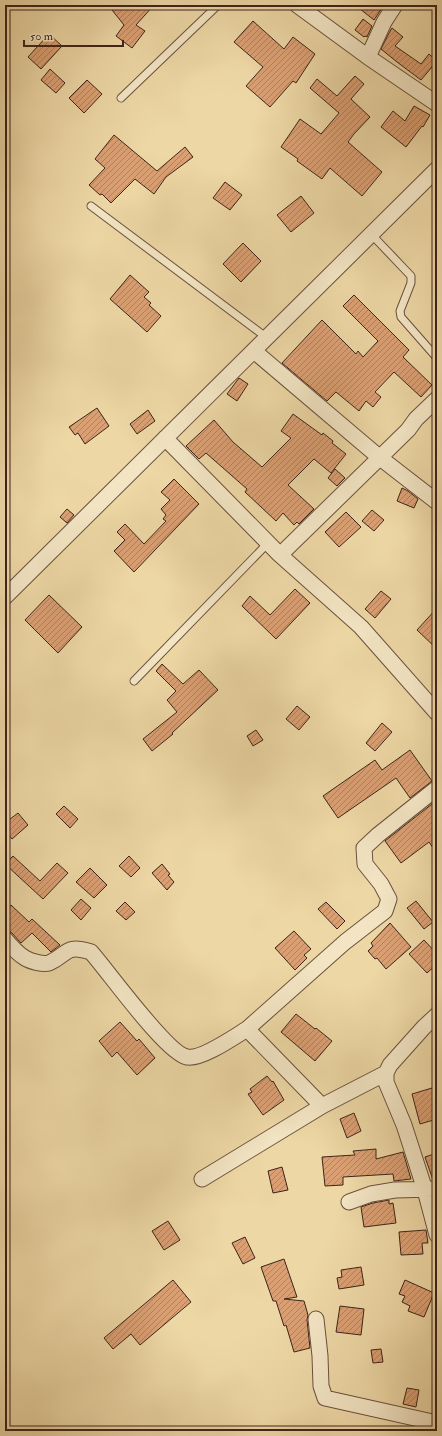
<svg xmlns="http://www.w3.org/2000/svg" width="442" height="1436" font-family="'IM FELL Double Pica',serif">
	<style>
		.building { fill: url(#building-hatch); stroke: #3e241a }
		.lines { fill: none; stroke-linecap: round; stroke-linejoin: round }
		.lane-casing { stroke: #6a513d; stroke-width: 9 }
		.street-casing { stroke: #6a513d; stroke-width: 17 }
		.lane { stroke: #f3e5c4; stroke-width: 7 }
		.street { stroke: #f3e5c4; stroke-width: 15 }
	</style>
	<defs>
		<pattern id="building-hatch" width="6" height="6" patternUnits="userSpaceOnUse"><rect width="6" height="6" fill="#daa074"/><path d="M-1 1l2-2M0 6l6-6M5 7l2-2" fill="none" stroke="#b2825e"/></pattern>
	</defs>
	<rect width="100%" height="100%" fill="#edd7a5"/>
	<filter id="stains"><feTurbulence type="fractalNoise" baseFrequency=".005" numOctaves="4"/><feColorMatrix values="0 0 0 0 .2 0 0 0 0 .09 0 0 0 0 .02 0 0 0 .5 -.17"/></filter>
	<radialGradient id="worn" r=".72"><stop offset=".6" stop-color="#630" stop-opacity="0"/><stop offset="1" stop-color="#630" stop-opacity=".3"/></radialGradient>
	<path class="building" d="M119,5H154L136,25L145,31L132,48L116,36L124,25L112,10Z
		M355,5H384L374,20Z
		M363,19L372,26L367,37L365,36L364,37L355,30Z
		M253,21L284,49L293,37L315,54L296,83L293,81L270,107L246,86L263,67L234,42Z
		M392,28L403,37L395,46L421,64L429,54L437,61L421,80L397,62L381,49L389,33Z
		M49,34L62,46L41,69L28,57Z
		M50,69L65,83L56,93L41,80Z
		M355,76L364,84L351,99L370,117L354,134L348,142L382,172L362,196L330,168L322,179L297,161L298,159L281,147L300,119L321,134L339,113L310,88L317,79L337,96Z
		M87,80L102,94L84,113L69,98Z
		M414,106L430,115L423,127L422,126L406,147L381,127L393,111L405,121Z
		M114,135L157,171L185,147L193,157L166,177L154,194L135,179L111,203L102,194L100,195L89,185L105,168L95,159Z
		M225,182L242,195L230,210L213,198Z
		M301,196L314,213L291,232L277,215Z
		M243,243L261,261L241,282L223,264Z
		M130,275L149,292L144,297L151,303L149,305L161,316L147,332L110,299Z
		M354,295L409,350L403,357L432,385L421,397L394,372L375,392L381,397L373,407L366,401L359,411L336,392L327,401L282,363L322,320L356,354L358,351L363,357L378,341L343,306Z
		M239,378L248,384L237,401L227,394Z
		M97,408L109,426L85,444L78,433L75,435L69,427Z
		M148,410L155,421L137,434L130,424Z
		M293,414L322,435L323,433L333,441L332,443L346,454L331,473L314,459L288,485L314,509L299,524L297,522L294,525L283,513L276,521L245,492L247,489L206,453L199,459L186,446L214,420L233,442L262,467L291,438L281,431Z
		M335,469L345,478L337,486L328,478Z
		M174,479L199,504L134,572L114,551L125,540L117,532L125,524L144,544L166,521L163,519L166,515L161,509L170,500L161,492Z
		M402,488L408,491L418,499L414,508L397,501Z
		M67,509L74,515L67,523L60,517Z
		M372,510L384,520L374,531L362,521Z
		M346,512L361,527L339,547L325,532Z
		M295,589L310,603L276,639L242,606L250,596L270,615Z
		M381,591L391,599L375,618L365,609Z
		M49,595L82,627L58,653L25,620Z
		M437,608V649L417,630Z
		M162,664L183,684L199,670L218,690L172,733L173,734L152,751L143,739L177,712L167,700L176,691L156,671Z
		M297,706L310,717L299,730L286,719Z
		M382,723L392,732L375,751L366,743Z
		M256,730L263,740L253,746L247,736Z
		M410,750L432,781L410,798L396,778L338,818L323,796L375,760L382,770Z
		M437,800V854L429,842L401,863L385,841Z
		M64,806L78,819L70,828L56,814Z
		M18,813L28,825L12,839L5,830V823Z
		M13,856L40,881L57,863L68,873L43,899L5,864Z
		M129,856L140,868L131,877L119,866Z
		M162,864L170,874L168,875L174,882L167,890L152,873Z
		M90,868L107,885L94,898L76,882Z
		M81,899L91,908L81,920L71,910Z
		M416,901L433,922L424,929L407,908Z
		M125,902L135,912L126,920L116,911Z
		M326,902L345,921L337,929L318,909Z
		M11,905L29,922L32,919L60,945L51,952L32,933L21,943L12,933L5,930V911Z
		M390,923L411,947L386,969L377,958L375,959L368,951L373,946L371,943Z
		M294,931L311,949L304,955L307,958L295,970L275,948Z
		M424,940L437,954V964L427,973L409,954Z
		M296,1014L315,1029L316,1028L332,1041L315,1061L281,1032Z
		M120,1022L137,1041L139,1039L155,1058L137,1075L117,1052L112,1057L99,1041Z
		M267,1076L272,1082L273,1081L284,1100L263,1115L248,1094L252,1092L250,1089Z
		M432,1088L437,1105V1119L420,1124L412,1094Z
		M354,1113L361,1131L347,1138L340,1119Z
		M376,1149V1159L403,1152L411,1179L394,1181L393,1174L343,1177V1185L325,1186L322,1157L355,1155L353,1151Z
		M437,1153V1180H433L425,1157Z
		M282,1167L288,1190L273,1193L268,1171Z
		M389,1200V1204L393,1203L396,1223L364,1227L361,1207L373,1203Z
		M168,1221L180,1240L164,1250L152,1231Z
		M426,1230L428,1243H422L423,1254L401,1255L399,1232Z
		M245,1237L255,1258L243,1264L232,1243Z
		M284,1259L297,1297L284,1299L304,1301L308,1315L307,1320L310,1348L294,1352L286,1325L284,1326L276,1301H273L261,1267Z
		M361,1267L364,1285L339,1289L337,1278L342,1277L341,1270Z
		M173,1280L191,1302L140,1345L131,1334L113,1349L104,1338Z
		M405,1280L434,1293L424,1317L408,1311L410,1306L402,1302L405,1296L399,1294Z
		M340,1306L364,1309L361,1335L336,1332Z
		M381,1349L383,1362L373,1363L371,1350Z
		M407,1388L419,1390L416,1407L403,1404Z"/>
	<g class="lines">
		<g class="lane-casing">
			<path id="lane" d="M121,98L218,5
				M91,206L266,337
				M371,234L411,276V283L400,311L401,317L437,358
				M134,681L268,543"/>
		</g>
		<g class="street-casing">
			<path id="street" d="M297,5L368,57L437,104
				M368,57L384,22L395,5
				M254,351L379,457L437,502
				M165,438L280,555L361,627L437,713
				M280,555L408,430L416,419L437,399
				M5,597L437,169
				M5,939C10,945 18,954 25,958C30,961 43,965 49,963C69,954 64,944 91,952C108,971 167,1054 187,1057C201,1060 234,1037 247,1029L322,1106
				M437,1015L424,1027L390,1065L386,1073V1082L404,1125L425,1190L437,1235
				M247,1029L345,942L385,911L389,899L381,884L365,864L364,848L378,835L437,788
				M202,1179L322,1106L386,1073
				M349,1202L371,1194L395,1190L437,1189
				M316,1319L320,1356L321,1386L325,1398L437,1423"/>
		</g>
		<use href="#lane" class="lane"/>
		<use href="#street" class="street"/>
	</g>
	<rect width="442" height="1436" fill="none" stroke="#edd7a5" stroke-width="20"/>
	<rect x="6" y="6" width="430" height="1424" fill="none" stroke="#3e241a" stroke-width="2"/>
	<rect x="10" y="10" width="422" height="1416" fill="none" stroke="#3e241a"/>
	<path d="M24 40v6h99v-6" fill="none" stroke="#3e241a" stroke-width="2"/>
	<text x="30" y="40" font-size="12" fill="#3e241a" stroke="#f3e5c4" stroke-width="3" paint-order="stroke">50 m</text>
	<rect width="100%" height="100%" filter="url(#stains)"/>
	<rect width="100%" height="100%" fill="url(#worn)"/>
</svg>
